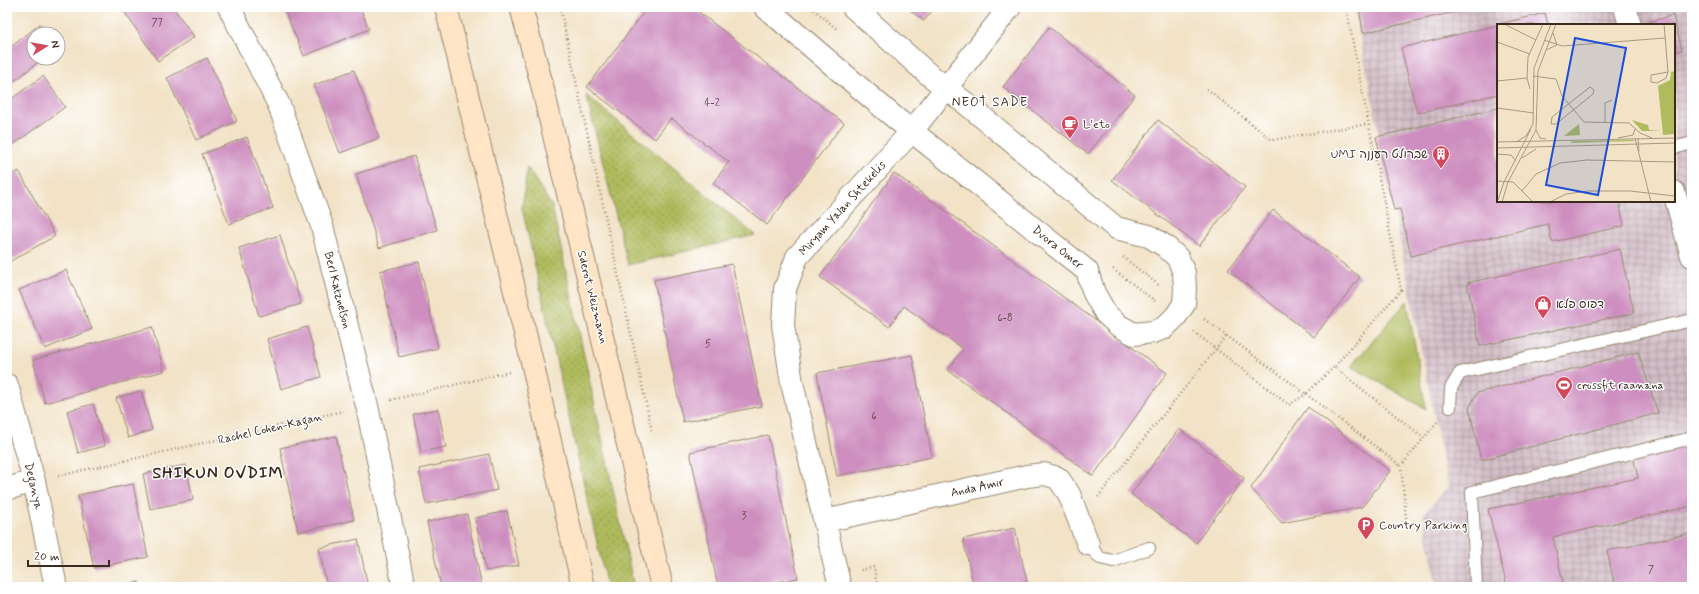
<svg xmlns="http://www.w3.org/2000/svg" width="1699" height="594" font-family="Mynerve,'Playpen Sans Hebrew',sans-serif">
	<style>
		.industrial { fill: url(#industrial-grid); fill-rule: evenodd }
		.grass { fill: url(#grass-dots); stroke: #75723e }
		.green { fill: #afbb5d; stroke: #75723e }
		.building { fill: #ce8fc0 }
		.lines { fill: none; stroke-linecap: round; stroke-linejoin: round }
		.service-casing { stroke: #968672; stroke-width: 14 }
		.minor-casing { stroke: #968672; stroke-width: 24 }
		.secondary-casing { stroke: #968672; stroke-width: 24 }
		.path { stroke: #968672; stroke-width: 2.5; stroke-dasharray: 1 3; stroke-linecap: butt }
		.service { stroke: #fff; stroke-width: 12 }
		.minor { stroke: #fff; stroke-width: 22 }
		.secondary { stroke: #ffe4c6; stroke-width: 22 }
		.labels { text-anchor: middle; stroke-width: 3; stroke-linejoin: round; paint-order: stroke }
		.number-label { font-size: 10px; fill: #604346 }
		.poi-label { font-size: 12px; fill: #3b2a1e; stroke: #fff; text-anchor: start }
		.street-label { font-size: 12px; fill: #3b2a1e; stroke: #fff }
		.neighbourhood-label { font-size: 13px; letter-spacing: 1px; fill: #3b2a1e; stroke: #fff }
		.district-label { font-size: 16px; font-weight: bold; letter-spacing: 1px; fill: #3b2a1e; stroke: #fff }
		.inset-road { fill: none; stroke: #a99983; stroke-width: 1 }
		.view { fill: #1d4ed8; fill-opacity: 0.15; stroke: #1d4ed8; stroke-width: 2 }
		.inset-edge { fill: none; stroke: #3b2a1e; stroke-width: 2 }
	</style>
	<defs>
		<pattern id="industrial-grid" width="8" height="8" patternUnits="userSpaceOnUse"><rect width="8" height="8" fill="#d2bdc6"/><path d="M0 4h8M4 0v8" fill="none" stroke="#ac9aa0"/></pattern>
		<pattern id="grass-dots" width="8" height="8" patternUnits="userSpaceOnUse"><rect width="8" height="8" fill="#afbb5d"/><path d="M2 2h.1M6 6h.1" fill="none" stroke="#90984c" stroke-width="1.8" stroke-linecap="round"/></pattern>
	</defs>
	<rect width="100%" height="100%" fill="#fff"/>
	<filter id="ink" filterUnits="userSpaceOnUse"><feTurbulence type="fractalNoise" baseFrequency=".025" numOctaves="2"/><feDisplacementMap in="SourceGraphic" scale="8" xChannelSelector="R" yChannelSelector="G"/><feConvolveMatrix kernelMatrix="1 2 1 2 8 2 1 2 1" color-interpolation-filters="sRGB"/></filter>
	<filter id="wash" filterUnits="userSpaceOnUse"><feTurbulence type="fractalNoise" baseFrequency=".012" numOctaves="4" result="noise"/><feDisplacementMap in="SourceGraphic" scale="16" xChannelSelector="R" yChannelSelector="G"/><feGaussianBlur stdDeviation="0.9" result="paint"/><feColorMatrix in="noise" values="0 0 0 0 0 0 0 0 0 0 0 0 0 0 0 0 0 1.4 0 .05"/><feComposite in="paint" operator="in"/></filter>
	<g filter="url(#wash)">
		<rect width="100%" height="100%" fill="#f2e3c7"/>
		<path class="industrial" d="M1354,7H1692V587H1437L1423,515L1448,486ZM1498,25H1674V201H1498Z"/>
		<path class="grass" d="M586,95L755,235L628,265Z
			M527,167L552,206L634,587H607L522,208Z"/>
		<path class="green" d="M1407,301L1426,409L1351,366Z"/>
		<g id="blocks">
			<path class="building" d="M121,7H173L194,37L158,61Z
				M283,7H360L369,29L304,56Z
				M648,7H692L844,123L767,225L713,183L729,162L671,118L655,139L587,87Z
				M906,7H935L924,21Z
				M1359,7H1472V8L1363,33Z
				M1545,13L1548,25H1499V24Z
				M1673,15L1682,50L1674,52V25H1649V22Z
				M40,24L48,34H34V58H43L7,87V50Z
				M1498,25V94L1417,113L1401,48Z
				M1049,27L1135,95L1088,154L1003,87Z
				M207,58L237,121L196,140L167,78Z
				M354,70L379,138L340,153L314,85Z
				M43,76L65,107L7,149V102Z
				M1498,108V201H1619L1624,226L1552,242L1548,224L1411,256L1400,209L1394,210L1376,137Z
				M1158,120L1245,187L1199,246L1112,180Z
				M247,137L273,208L229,224L202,154Z
				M414,156L437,230L379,248L356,174Z
				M19,171L55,236L7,263V177Z
				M894,173L1167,373L1093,476L948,370L963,349L904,306L889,327L820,277Z
				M1273,210L1360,277L1314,337L1228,270Z
				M280,235L301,304L259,316L239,248Z
				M1620,249L1634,313L1480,346L1467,283Z
				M419,262L438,348L399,357L380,271Z
				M732,264L762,406L683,422L654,280Z
				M66,270L92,329L45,349L19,290Z
				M152,327L164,371L45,403L33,360Z
				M307,327L321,377L281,389L267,339Z
				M1638,352L1658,413L1481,460L1469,408L1477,393Z
				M912,355L932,457L837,476L817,373Z
				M141,391L152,430L128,438L116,398Z
				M93,404L105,446L78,453L67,411Z
				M1308,407L1390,471L1362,507L1282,523L1251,488Z
				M438,409L446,447L421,452L413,414Z
				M1179,429L1244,478L1196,543L1131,494Z
				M768,435L798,578L753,587H718L690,452Z
				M336,436L354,520L298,532L280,448Z
				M1686,444L1692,470V506L1553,537L1564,587H1507L1488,509L1638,478L1633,456Z
				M489,454L497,490L426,504L419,469Z
				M186,465L193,500L150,509L143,474Z
				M133,484L148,557L94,568L78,495Z
				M507,511L519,565L486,571L475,518Z
				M467,514L482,587H441L427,522Z
				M1015,528L1027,582L1002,587H974L963,539Z
				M1692,533V587H1615L1607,551Z
				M358,539L368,587H327L319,548Z
				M139,582V587H118V586Z"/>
		</g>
	</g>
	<g filter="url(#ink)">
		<use href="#blocks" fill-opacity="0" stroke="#968672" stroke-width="1"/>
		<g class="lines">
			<g class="service-casing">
				<path id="service" d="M1674,148L1692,143
					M1450,407L1451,388L1460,373L1692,320
					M1088,544L1100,558L1113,561L1149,548
					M1476,587L1472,492L1692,438"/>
			</g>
			<g class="minor-casing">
				<path id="minor" d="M229,7L279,105L322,226L367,406L404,587
					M765,7L894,117L1087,271L1094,293L1106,314L1118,325L1134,334L1153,332L1164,328L1176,316L1184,304L1185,289L1184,273L1178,258L1165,246L1149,236L1116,228L969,106L927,73L853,7
					M1625,7L1630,25
					M1674,192L1692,256
					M7,385L34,481L56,587
					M7,489L34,481
					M825,521L1027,476L1044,474L1058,478L1069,494L1088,544
					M840,587L792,383L783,325L785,289L797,257L912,131L1010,7"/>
			</g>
			<g class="secondary-casing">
				<path id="secondary" d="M446,7L533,366L583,587
					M521,7L541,81L662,587"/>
			</g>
			<path class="path" d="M560,7L652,431
				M811,7L837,29
				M1346,7L1401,290L1334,367L1424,438
				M1207,89L1272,140L1368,124
				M1123,257L1160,286
				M1113,269L1155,301
				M1204,319L1306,394L1334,367
				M1194,332L1289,405L1306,394L1401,466
				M391,400L509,372
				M58,476L343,411
				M1098,497L1226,336
				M1406,518L1401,466L1437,422
				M861,570L874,567L877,587"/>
			<use href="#service" class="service"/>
			<use href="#minor" class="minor"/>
			<use href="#secondary" class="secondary"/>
		</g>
	</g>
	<defs>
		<g id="cafe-pin" transform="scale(0.9)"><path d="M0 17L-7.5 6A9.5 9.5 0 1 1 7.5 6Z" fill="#d1495b" stroke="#fff"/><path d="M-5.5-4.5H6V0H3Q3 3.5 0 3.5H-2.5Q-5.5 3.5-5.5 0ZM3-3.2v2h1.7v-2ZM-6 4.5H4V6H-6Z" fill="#fff"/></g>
		<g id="building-pin" transform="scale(0.9)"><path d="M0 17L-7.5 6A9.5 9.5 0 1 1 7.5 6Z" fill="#d1495b" stroke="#fff"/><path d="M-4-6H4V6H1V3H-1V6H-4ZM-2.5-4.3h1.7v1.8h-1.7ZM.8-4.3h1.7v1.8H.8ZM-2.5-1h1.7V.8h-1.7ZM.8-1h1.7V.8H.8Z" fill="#fff"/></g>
		<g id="shop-pin" transform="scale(0.9)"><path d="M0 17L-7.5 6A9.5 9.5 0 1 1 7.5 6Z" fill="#d1495b" stroke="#fff"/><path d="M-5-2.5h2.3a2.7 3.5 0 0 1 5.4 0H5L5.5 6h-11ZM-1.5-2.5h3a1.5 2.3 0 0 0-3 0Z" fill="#fff"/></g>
		<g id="stadium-pin" transform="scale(0.9)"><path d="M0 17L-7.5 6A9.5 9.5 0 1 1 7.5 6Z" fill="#d1495b" stroke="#fff"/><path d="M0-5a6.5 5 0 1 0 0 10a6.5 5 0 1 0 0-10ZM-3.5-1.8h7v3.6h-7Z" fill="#fff"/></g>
		<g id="parking-pin" transform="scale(0.9)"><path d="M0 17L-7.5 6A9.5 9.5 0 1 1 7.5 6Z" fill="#d1495b" stroke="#fff"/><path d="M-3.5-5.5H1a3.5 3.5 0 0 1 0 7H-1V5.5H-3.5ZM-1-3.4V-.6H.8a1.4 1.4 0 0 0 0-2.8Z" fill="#fff"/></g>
	</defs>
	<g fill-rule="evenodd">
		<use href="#cafe-pin" x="1070" y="124"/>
		<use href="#building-pin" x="1441" y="154"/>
		<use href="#shop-pin" x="1543" y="304"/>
		<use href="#stadium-pin" x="1564" y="385"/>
		<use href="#parking-pin" x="1366" y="525"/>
	</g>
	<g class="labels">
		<g class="number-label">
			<text x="157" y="26">77</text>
			<text x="712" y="106">4-2</text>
			<text x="1005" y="321">6-8</text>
			<text x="708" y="347">5</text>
			<text x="874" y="419">6</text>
			<text x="744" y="519">3</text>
			<text x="1651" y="573">7</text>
		</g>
		<g class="poi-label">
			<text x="1083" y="128">L'eto</text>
			<text x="1428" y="158" text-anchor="end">UMI שברולט רעננה</text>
			<text x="1556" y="308">דפוס פלא</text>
			<text x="1577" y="389">crossfit raanana</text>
			<text x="1379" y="529">Country Parking</text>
		</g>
		<g class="street-label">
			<text transform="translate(842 208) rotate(-48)" y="4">Miryam Yalan Shtekelis</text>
			<text transform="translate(1058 247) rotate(39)" y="4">Dvora Omer</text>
			<text transform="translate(338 290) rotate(76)" y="4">Berl Katznelson</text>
			<text transform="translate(593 297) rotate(76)" y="4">Sderot Weizmann</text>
			<text transform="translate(270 428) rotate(-13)" y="4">Rachel Cohen-Kagan</text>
			<text transform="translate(34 486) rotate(77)" y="4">Deganya</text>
			<text transform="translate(977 487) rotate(-12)" y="4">Anda Amir</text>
		</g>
		<g class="neighbourhood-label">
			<text x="990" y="106">NEOT SADE</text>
		</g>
		<g class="district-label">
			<text x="218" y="478">SHIKUN OVDIM</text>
		</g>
	</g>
	<g transform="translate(1497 24)">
		<rect width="178" height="178" fill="#f2e3c7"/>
		<path d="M135,96L151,101L152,106L164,107H145ZM82,100L83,111L67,112ZM136,116L138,117L73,119L76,117Z" fill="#afbb5d"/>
		<path d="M178,47V110L166,111L161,62L173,56L174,48Z" fill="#afbb5d"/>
		<path class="inset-road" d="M7,0L39,16M167,0L171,48L169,54L160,59L154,58V51L171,48M47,16L65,22L168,14M0,18L33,30M49,26L60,21L56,9M36,52L59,55L65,72L87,98L132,99L143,109L155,114M0,57L30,54M93,63L97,66L96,70L59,100H54L55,93ZM33,65L30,54L31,33L46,0M0,84L37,89M108,99V79L115,76M36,100L37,44L54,0M39,106L43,114L49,115M121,114L136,111L138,105M138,114L154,178M141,114L142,127M0,118L178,114M19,118L29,112L36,100M0,124L178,119M0,130L14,131L19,137M25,134L39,125M0,157L16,158L36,178M25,167L39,150L63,139L90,136L178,138M1,176L7,158L34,105M5,178L11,158L39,106L41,47L59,0M53,178L69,170L91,167H133L178,172"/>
		<path class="view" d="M78,14L129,24L101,171L49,161Z"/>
		<rect width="178" height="178" class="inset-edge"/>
	</g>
	<rect width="1699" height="594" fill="none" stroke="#fff" stroke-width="24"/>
	<g transform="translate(46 46) rotate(79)"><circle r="19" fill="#ffffff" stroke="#b1aaa5"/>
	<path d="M0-3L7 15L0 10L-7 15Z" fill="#d1495b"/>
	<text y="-6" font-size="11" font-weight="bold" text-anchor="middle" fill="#3b2a1e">N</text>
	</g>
	<path d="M28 560v6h81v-6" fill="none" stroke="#3b2a1e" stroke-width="2"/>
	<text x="34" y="560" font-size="12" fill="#3b2a1e" stroke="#ffffff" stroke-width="3" paint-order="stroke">20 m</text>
</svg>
